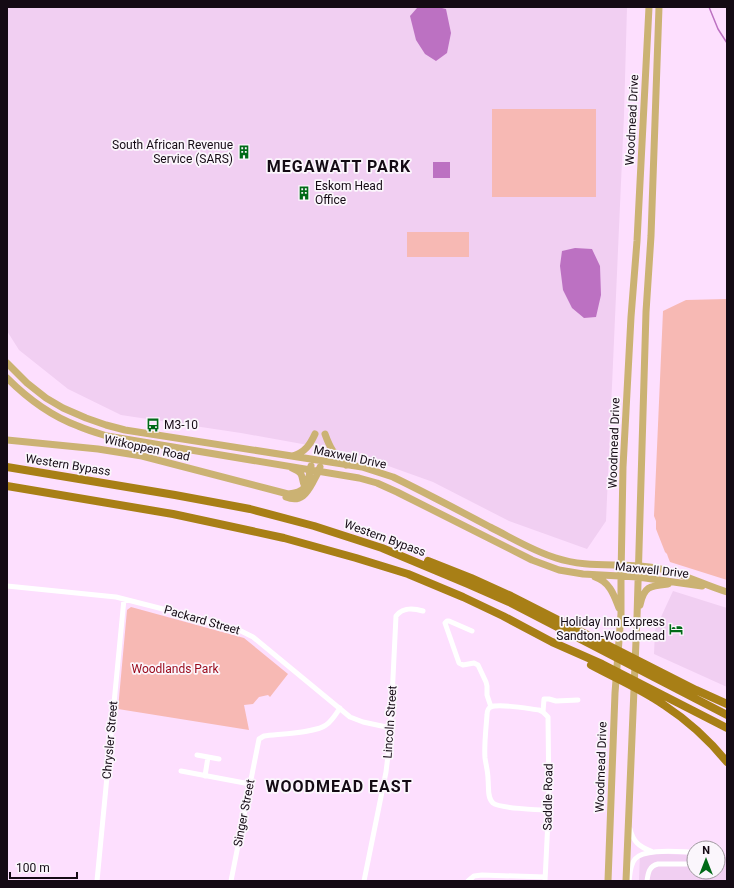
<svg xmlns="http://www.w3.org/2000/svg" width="734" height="888" font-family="Roboto,sans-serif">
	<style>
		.built { fill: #f1cff2 }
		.green { fill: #f7b9b4 }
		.water { fill: #bc71c2 }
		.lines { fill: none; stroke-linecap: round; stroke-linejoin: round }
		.stream { stroke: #bc71c2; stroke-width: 1.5 }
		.minor { stroke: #fff; stroke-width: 5 }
		.major { stroke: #cbb273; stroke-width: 7 }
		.highway { stroke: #a87f16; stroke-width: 8 }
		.labels { text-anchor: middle; stroke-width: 3.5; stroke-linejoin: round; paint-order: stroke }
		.street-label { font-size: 12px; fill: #140a14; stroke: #fbf6fc }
		.poi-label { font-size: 12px; fill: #140a14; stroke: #fbf6fc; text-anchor: end }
		.park-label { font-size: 12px; fill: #990819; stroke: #fbf6fc }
		.district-label { font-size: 16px; font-weight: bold; letter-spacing: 1px; fill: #140a14; stroke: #fbf6fc }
	</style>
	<rect width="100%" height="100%" fill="#fddffe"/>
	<path class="built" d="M7,7H627L624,115L606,521L587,549L509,521L433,482L352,453L241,433L121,415L68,389L19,350L7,331Z
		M673,591L727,608V687L654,654L655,630Z
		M640,853L694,855V872H718V855L723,856L727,858V881H639Z"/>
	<path class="green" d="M492,109H596V197H492Z
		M407,232H469V257H407Z
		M727,299V580L670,562L668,557L667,554L665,552L656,529V521L654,516L663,311L686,300Z
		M131,607L244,638L288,674L270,697L268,695L259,697L253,704L244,705L249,730L118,709L127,610Z"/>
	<path class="water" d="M420,7H438L446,9L451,33L447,53L436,61L425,54L416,40L410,16L417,8Z
		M433,162H450V178H433Z
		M575,248L592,249L600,266L601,295L596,317L584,318L572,308L563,290L560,266L562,251Z"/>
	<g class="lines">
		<path class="stream" d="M709,7L718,29L727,43"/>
		<path class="minor" d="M7,586L116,597L163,609L239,630L253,637L350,717L363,722L391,728
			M472,631L449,621H447L445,623L459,663L463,665L474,663L478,665L486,682L487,686V695L491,707
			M543,712L544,699H549L556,701L578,700
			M197,755L219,759
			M181,771L250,784
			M205,776L208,757
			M630,829C633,841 639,847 651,851
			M97,881L124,599
			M231,881L259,739L264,736C278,734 316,733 326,725C332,721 336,714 340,708
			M364,881L386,772L390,739L396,616C403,607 413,608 423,611
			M468,881L474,876L482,875L545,877
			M545,881L549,799L548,717L543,712L539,710C530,709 499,703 491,707C488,708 487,711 487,715C486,729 484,744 485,758C486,765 488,772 488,779C489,787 487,798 493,803C498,808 539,810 548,810
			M629,881C630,874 630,865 635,859C644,848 680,852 694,852
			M647,881C648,873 649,866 658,864H694"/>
		<path class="major" d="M7,363L27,383L46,398L63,408L86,418L106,425L125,430L362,467L393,477C426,493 458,510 490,527C512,538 533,551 556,558C586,568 618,563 649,567C676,570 701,584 727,592
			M7,378C27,398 51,416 78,426C87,430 97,433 107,436L359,478L377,483L397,492L532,560L559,570L583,574L638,577L702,586
			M325,434C330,448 334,455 346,465
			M7,440L98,449L142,456L288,494C308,493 308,482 311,466
			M293,456C305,452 310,445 315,434
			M292,468C306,474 300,477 305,487
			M286,497C301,503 307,493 313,482C316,477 318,473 320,467
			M595,577C610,582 614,595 619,608
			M640,605C644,586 650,586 668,584
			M608,881L615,693L621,614V577L623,467L631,317L637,241L649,7
			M626,881L637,617L646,312L651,236L659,7"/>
		<path class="highway" d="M7,467L175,495L250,509L314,526L382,548L468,584L509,602L727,715
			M7,486L173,514L284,538L356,558L408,574L463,597L503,616L552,642L602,664L727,728
			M428,561L471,578L511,596L696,690L727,704
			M591,665C615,678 641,689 664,705C687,720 709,740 727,762"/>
	</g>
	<defs>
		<g id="building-bare" transform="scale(1.08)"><path d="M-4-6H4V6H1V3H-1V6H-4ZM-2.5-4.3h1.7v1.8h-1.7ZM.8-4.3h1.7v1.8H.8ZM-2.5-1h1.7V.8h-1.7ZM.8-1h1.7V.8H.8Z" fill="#006a17" stroke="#fbf6fc" stroke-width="2.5" paint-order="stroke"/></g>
		<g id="bus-bare" transform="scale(1.08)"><path d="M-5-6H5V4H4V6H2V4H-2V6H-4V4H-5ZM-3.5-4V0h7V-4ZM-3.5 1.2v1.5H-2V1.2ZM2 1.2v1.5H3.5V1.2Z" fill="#006a17" stroke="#fbf6fc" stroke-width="2.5" paint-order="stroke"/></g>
		<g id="hotel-bare" transform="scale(1.08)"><path d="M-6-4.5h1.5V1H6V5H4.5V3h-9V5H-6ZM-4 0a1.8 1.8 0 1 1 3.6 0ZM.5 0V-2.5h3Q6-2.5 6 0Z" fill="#006a17" stroke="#fbf6fc" stroke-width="2.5" paint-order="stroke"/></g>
	</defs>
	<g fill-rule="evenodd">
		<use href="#building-bare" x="244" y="152"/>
		<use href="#building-bare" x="304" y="193"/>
		<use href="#bus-bare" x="153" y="425"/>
		<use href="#hotel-bare" x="676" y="629"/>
	</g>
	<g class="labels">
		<g class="street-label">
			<text transform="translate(632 120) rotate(-87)" y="4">Woodmead Drive</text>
			<text transform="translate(614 443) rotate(-88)" y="4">Woodmead Drive</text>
			<text transform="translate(147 448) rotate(12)" y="4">Witkoppen Road</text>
			<text transform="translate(350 457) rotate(12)" y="4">Maxwell Drive</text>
			<text transform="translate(68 465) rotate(9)" y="4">Western Bypass</text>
			<text transform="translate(385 538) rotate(20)" y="4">Western Bypass</text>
			<text transform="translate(652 570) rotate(6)" y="4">Maxwell Drive</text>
			<text transform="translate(202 620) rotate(16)" y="4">Packard Street</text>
			<text transform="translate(390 722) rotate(-86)" y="4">Lincoln Street</text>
			<text transform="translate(110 740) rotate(-85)" y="4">Chrysler Street</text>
			<text transform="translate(601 767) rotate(-88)" y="4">Woodmead Drive</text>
			<text transform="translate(548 797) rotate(-89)" y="4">Saddle Road</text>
			<text transform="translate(244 813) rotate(-79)" y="4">Singer Street</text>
		</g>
		<g class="poi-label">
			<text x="233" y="149">South African Revenue<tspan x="233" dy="14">Service (SARS)</tspan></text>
			<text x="315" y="190" text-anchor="start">Eskom Head<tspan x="315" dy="14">Office</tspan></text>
			<text x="164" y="429" text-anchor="start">M3-10</text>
			<text x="665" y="626">Holiday Inn Express<tspan x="665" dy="14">Sandton-Woodmead</tspan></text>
		</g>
		<g class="park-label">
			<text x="175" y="673">Woodlands Park</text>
		</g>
		<g class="district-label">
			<text x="339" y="172">MEGAWATT PARK</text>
			<text x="339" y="792">WOODMEAD EAST</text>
		</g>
	</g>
	<rect width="734" height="888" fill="none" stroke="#140a14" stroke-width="16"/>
	<g transform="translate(706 860)"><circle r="19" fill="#fbf6fc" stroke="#9f989f"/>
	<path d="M0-3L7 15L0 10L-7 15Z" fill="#006a17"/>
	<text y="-6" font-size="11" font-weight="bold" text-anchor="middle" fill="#140a14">N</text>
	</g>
	<path d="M10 872v6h67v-6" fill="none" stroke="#140a14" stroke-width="2"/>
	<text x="16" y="872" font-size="12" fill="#140a14" stroke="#fbf6fc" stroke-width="3" paint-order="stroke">100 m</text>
</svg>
